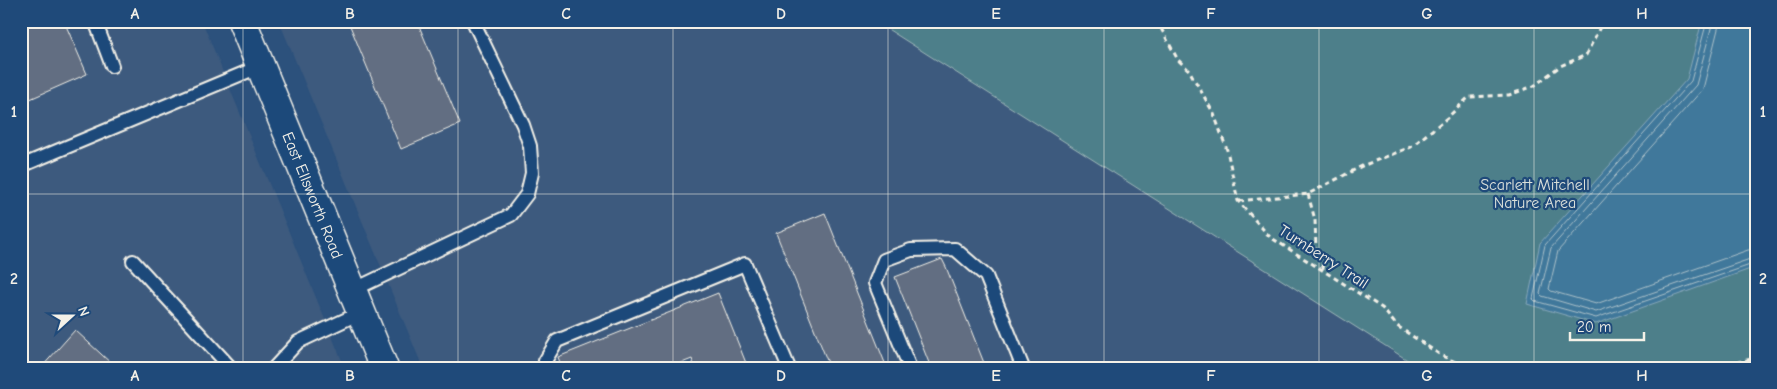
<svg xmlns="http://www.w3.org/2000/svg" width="1777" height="389" font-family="'Comic Neue',sans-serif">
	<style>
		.built { fill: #3c5a7e }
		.green { fill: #4d7f8a; stroke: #a0b8b9 }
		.water { fill: #40789b; stroke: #88a8ba }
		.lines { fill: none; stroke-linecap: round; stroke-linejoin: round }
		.shore { stroke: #acc1c9; stroke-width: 1 }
		.building { fill: #626e82; stroke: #f4f1e8 }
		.service-casing { stroke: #f4f1e8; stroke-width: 16 }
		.secondary-casing { stroke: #f4f1e8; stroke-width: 31 }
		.path { stroke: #f4f1e8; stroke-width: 3; stroke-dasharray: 5 4; stroke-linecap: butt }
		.service { stroke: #1f4a7a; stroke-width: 12 }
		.secondary { stroke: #1f4a7a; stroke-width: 28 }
		.grid { fill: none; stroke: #f4f1e8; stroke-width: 1; stroke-opacity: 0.55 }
		.labels { text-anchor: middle; stroke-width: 4.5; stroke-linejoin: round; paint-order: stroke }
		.park-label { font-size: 16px; fill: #dbe0da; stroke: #1f4a7a }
		.street-label { font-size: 16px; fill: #f4f1e8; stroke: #1f4a7a }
		.neatline { fill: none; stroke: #f4f1e8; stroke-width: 2 }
		.grid-label { font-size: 16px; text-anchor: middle; font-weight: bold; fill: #f4f1e8 }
	</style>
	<rect width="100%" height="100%" fill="#2c517c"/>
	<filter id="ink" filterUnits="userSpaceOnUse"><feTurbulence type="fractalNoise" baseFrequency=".02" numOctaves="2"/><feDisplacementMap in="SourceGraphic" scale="10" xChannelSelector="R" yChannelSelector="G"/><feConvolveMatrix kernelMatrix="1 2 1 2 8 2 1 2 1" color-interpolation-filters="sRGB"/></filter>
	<g filter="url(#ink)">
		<path class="built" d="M21,21H202L345,368H21Z
			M279,21H875L1420,368H423Z"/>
		<path class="green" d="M875,21H1756V368H1420Z"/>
		<path class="water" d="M1702,21H1756V267L1596,324L1527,304L1540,243L1687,79Z"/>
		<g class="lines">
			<path class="shore" d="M1707,21L1691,81L1545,245L1533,299L1535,301L1596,318L1756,263
				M1713,21L1696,85L1551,248L1540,294L1542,296L1596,312L1756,257
				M1720,21L1703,89L1558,251L1549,289L1551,291L1596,304L1748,250L1756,249"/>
		</g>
		<path class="building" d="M21,21H64L87,74L21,103Z
			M348,21H417L460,124L401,149Z
			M825,213L887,368H830L776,233Z
			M942,259L946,267L986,368H931L895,277Z
			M718,293L748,368H695L692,359L669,368H562L558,357Z
			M75,330L114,366L113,368H41Z"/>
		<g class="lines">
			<g class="service-casing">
				<path id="service" d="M95,21L112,66
					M21,166L261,66
					M133,261L231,368
					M353,290L511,215L527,194L532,173L530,146L523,125L473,21
					M274,368L298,342L362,312
					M548,368L545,361L557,341L745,264L789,368
					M910,368L875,283L884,260L911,250L955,249L986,276L1023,368"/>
			</g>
			<g class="secondary-casing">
				<g id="secondary">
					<path id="s1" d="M242,21L384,368"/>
				</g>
			</g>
			<path class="path" d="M1157,21L1178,60L1189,70L1214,114L1227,150L1238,201L1270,237L1382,308L1397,326L1442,356L1469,368
				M1308,194L1315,220L1316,248L1325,272
				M1239,201L1308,194L1362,166L1411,147L1447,118L1469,97L1509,95L1534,86L1560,66L1586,55L1603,21
				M1710,368L1756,358"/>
			<use href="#service" class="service"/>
			<use href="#secondary" class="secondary"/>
		</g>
	</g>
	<path class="grid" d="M243,21V368M458,21V368M673,21V368M888,21V368M1104,21V368M1319,21V368M1534,21V368M21,194H1756"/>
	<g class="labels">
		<g class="park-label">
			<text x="1535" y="190">Scarlett Mitchell<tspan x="1535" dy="18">Nature Area</tspan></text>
		</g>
		<g class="street-label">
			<text dy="6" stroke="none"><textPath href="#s1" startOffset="188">East Ellsworth Road</textPath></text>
			<text transform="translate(1324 256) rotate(33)" y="6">Turnberry Trail</text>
		</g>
	</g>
	<rect width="1777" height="389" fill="none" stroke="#1f4a7a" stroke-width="55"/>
	<g transform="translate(72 316) rotate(69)" stroke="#1f4a7a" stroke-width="4" paint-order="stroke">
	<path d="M0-4L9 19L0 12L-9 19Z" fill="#f4f1e8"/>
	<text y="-8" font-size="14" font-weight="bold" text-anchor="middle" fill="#f4f1e8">N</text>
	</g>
	<path d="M1570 332v8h74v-8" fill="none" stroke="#f4f1e8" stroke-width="2.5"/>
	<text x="1577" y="332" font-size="15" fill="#f4f1e8" stroke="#1f4a7a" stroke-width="4" paint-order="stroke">20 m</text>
	<rect x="28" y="28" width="1722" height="334" class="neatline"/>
	<g class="grid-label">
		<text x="135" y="19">A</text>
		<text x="350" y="19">B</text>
		<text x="566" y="19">C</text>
		<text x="781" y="19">D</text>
		<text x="996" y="19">E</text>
		<text x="1211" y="19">F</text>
		<text x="1427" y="19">G</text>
		<text x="1642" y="19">H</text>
		<text x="14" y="117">1</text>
		<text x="1763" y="117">1</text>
		<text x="14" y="284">2</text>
		<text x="1763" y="284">2</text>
		<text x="135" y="381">A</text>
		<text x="350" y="381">B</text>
		<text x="566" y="381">C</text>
		<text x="781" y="381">D</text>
		<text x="996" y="381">E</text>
		<text x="1211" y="381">F</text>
		<text x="1427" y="381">G</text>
		<text x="1642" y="381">H</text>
	</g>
</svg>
